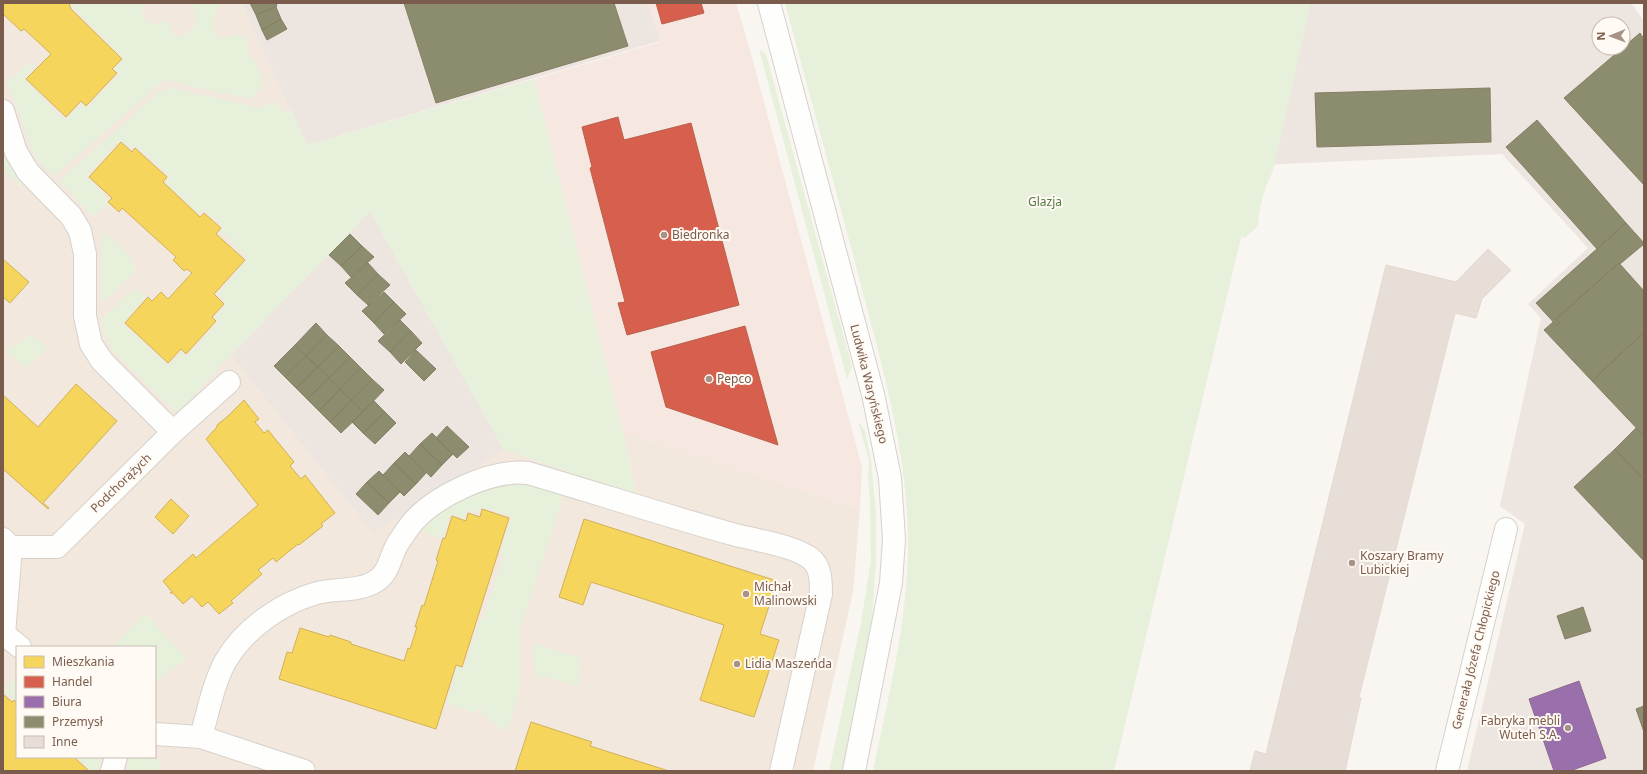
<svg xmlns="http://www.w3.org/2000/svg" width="1647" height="774" font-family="'Noto Sans',sans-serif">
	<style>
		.residential { fill: #f2e8de; fill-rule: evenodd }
		.commercial { fill: #f6e8e1 }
		.industrial { fill: #ede5e0; fill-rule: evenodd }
		.green { fill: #e7f0db }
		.homes { fill: #f6d55c; stroke: #d1b158 }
		.shops { fill: #d6604d; stroke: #ba5f4d }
		.offices { fill: #9970ab; stroke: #906a8f }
		.industry { fill: #8c8c6e; stroke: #877e64 }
		.building { fill: #e6ded7; stroke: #e2d8d2 }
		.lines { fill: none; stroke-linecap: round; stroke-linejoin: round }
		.minor-casing { stroke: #d7d1cb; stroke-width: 24 }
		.minor { stroke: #fefefd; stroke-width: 22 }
		.poi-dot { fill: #a69286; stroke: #fffaf3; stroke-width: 1.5 }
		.labels { text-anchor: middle; stroke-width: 4; stroke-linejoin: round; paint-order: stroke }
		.park-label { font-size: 12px; fill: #537a41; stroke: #fffaf3 }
		.poi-label { font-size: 12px; fill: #7a5c4d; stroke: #fffaf3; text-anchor: start }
		.street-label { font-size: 12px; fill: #7a5c4d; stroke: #fffaf3 }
	</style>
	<rect width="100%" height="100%" fill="#f9f5f0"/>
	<path class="residential" d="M3,3H241L307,144L636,494L623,432L860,509L853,592L813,771H3ZM17,647H155V757H17Z"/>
	<path class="commercial" d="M648,3H736L750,50L862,467L860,509L623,432L534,79L660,42Z"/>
	<path class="industrial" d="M241,3H648L660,41L307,145Z
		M1296,3H1631L1644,21V771H1467L1525,524L1500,506L1541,318L1528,304L1588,248L1502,154L1258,165ZM1599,24H1623V48H1599Z
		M370,212L504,450L373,533L231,355Z"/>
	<path class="green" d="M72,3H147L142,12L143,18L155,24L169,21L173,34L182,37L195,26V12L192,3H221L212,24L216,33L222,38L239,35L247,39V50L260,72L262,87L249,99L164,80L54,176L36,159L8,83L25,65L32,64L35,66L24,80L65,120L81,104L86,108L120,74L115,68L124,59L73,8Z
		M785,3H1311L1273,171C1264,189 1259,206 1258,226L1245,238L1241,237L1114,771H873C889,694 909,617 908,537C907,455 885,376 864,297C839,199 811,101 785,3Z
		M759,49L766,54L852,367L847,379Z
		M534,79L623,432L636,495L504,450L370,212L231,355L180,410L175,411L114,352L103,330L101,320L131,291L136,290L147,296L122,323L168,366L181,353L187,357L219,321L215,317L227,305L218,293L248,259L221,231L223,227L204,210L199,214L165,182L170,176L134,145L132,149L120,140L86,177L108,199L106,201L109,204L97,214L92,216L59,181L158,93L171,88L261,108L272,102L277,103L280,110L285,112L292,110L307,145Z
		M3,143L23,190L6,172L3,176Z
		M102,231C113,241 139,256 134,272L101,304Z
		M31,335L48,347L27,368L6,351Z
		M858,421L865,431L871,461L876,514V564L871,629L842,771H829L861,623L871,560L870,503L868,477L869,461Z
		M510,479L556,491L561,497V503L519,634L521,671L518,696L507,730L499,728L497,724L481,714L483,707L474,713L447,703L457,667L465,668L480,618L483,619L504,555L500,553L512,516L480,507L478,513L466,510L464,518L450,515L443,535L441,534L440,538L417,529L454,504Z
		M145,613L187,659L155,683V647H112Z
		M533,643L581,658L579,686L535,675Z
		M17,676V701L4,692Z
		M77,757H101L97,771H91Z
		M127,757L160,759L159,771H129Z"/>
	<path class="homes" d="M3,3H69L71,9L122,59L112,69L117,73L86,106L81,101L66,117L26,79L51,54L24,29L21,31L3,14Z
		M121,142L132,152L135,148L167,177L163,182L200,217L204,213L221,228L216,234L245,260L214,294L224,304L212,317L216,321L186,354L181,349L168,363L125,323L148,297L152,301L161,292L168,299L192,273L187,269L184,271L173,260L176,257L122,208L119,212L108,202L112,198L89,177Z
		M3,259L29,282L10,303L3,297Z
		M76,384L117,421L43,503L49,508L48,509L3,469V395L38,427Z
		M244,400L259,419L255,422L264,433L268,430L294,462L290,466L301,479L305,475L335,513L321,524L323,526L299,545L298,544L276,562L273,558L258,570L262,574L231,601L233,603L219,614L208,602L202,607L192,596L183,604L173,593H170L172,592L163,581L193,554L196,558L258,505L206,439L217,427V425L227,417Z
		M171,499L189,516L173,534L155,517Z
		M482,509L509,518L462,667L456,665L436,729L279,679L287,652L292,653L300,628L329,637L330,635L351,642V644L404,661L408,648L410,649L417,627H415L422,605L424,606L438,561L436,560L443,538L445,539L452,516L466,521L468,513L480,517Z
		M584,519L777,581L760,634L779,640L754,717L700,700L724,625L591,582L583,605L559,597Z
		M3,694L12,702L14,700L17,704V757H74L89,771H3Z
		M531,722L592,742L590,746L669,771H515Z"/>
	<path class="shops" d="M656,3H701L704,13L662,24Z
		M618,117L624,140L691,123L739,305L627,335L618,303L625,302L590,168L592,167L582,127Z
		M745,326L778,445L666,407L651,352Z"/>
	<path class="offices" d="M1579,681L1606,758L1570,771H1554L1529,699Z"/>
	<path class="industry" d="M250,3H276L277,6L256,15Z
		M404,3H614L628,46L436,103Z
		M276,7L281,19L262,30L256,15Z
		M281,19L287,29L267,40L262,30Z
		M1640,33L1644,39V185L1564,98Z
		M1490,88L1491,142L1317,147L1315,93Z
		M1537,120L1626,223L1597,249L1506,147Z
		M1626,223L1644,243V244L1620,264L1619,263L1556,319L1560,323L1557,326L1536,303Z
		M350,234L362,246L341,266L329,255Z
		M362,246L374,257L351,277L341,266Z
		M368,263L378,274L357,295L345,283Z
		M1619,263L1644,291V332L1592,381L1544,330L1553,322L1557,326L1560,323L1556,319Z
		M378,274L390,285L368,305L357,295Z
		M384,292L394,302L374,323L362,311Z
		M394,302L406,314L384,334L374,323Z
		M400,320L411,331L390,352L378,341Z
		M316,323L327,335L306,356L295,345Z
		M411,331L422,343L401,364L390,352Z
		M1642,334L1644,336V436L1592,381Z
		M327,335L339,346L318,367L306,356Z
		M295,345L306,356L285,377L274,366Z
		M339,346L350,357L329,378L318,367Z
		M416,350L436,369L424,381L405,362Z
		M306,356L318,367L296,388L285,377Z
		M350,357L361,368L340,389L329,378Z
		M318,367L329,378L307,399L296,388Z
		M361,368L372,379L351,400L340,389Z
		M329,378L340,389L319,411L307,399Z
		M372,379L384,390L363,412L351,400Z
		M340,389L351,400L330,422L319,411Z
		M351,400L363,412L341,433L330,422Z
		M374,401L385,412L363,433L352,422Z
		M385,412L396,423L375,444L363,433Z
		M447,426L469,447L457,458L436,438Z
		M1636,428L1644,436V480L1615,449Z
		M432,433L453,454L442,465L420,444Z
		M420,444L442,465L431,477L409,456Z
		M1615,449L1644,480V561L1574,487Z
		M405,452L426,473L416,484L394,463Z
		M394,463L416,484L404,496L383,475Z
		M379,471L400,492L389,503L367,482Z
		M367,482L389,503L378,515L356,494Z
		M1583,607L1591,631L1565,639L1557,616Z
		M1644,706V732L1636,709Z"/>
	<path class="building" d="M1488,249L1511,270L1482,299L1476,318L1455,313L1359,697L1361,698L1345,771H1250L1255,751L1266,754L1386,265L1456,282Z"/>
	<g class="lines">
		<g class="minor-casing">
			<path id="minor" d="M769,3L873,394L890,478L894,539L891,583L854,771
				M3,111L16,152L28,172L71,216L80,231L85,254V316L91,344L102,361L173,432
				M3,539L11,547H57L173,432L229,382
				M11,547L4,634L20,647
				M155,734L201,737L304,771
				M201,737C208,712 213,685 225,662C244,629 281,603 317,593C336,588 359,592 376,581C390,572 390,556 398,543C403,536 407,529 412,523C436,495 492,469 528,473C596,493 664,515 732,534C753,540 793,545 810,558C821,566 821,581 821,594L781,771
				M112,771L116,757
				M1447,771L1506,529"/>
		</g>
		<use href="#minor" class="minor"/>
	</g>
	<g class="poi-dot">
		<circle cx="664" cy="235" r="4"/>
		<circle cx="709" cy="379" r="4"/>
		<circle cx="1352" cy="563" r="4"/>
		<circle cx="746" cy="594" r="4"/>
		<circle cx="737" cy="664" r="4"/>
		<circle cx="1568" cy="728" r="4"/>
	</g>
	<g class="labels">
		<g class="park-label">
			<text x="1045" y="206">Glazja</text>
		</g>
		<g class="poi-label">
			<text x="672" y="239">Biedronka</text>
			<text x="717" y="383">Pepco</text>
			<text x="1360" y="560">Koszary Bramy<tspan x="1360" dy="14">Lubickiej</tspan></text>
			<text x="754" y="591">Michał<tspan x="754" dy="14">Malinowski</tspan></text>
			<text x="745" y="668">Lidia Maszeńda</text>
			<text x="1560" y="725" text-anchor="end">Fabryka mebli<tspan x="1560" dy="14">Wuteh S.A.</tspan></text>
		</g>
		<g class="street-label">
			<text transform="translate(869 384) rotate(76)" y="4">Ludwika Waryńskiego</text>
			<text transform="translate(121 483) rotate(-44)" y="4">Podchorążych</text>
			<text transform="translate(1476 650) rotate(-76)" y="4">Generała Józefa Chłopickiego</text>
		</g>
	</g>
	<rect width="1647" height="774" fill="none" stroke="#7a5c4d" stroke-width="8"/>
	<rect x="16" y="646" width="140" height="112" fill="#fffaf3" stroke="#cabbb1"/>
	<rect x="24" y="656" width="20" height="12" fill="#f6d55c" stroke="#cabbb1"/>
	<text x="52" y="666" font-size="12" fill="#7a5c4d">Mieszkania</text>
	<rect x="24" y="676" width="20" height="12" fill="#d6604d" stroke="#cabbb1"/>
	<text x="52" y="686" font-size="12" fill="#7a5c4d">Handel</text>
	<rect x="24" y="696" width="20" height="12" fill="#9970ab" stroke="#cabbb1"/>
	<text x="52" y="706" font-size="12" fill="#7a5c4d">Biura</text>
	<rect x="24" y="716" width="20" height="12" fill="#8c8c6e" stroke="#cabbb1"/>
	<text x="52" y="726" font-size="12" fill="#7a5c4d">Przemysł</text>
	<rect x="24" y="736" width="20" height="12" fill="#e6ded7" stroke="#cabbb1"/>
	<text x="52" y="746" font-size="12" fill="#7a5c4d">Inne</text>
	<g transform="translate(1611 36) rotate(269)"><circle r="19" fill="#fffaf3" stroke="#cabbb1"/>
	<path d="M0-3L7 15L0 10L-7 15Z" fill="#a69286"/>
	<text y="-6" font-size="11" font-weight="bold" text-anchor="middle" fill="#7a5c4d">N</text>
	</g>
</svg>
